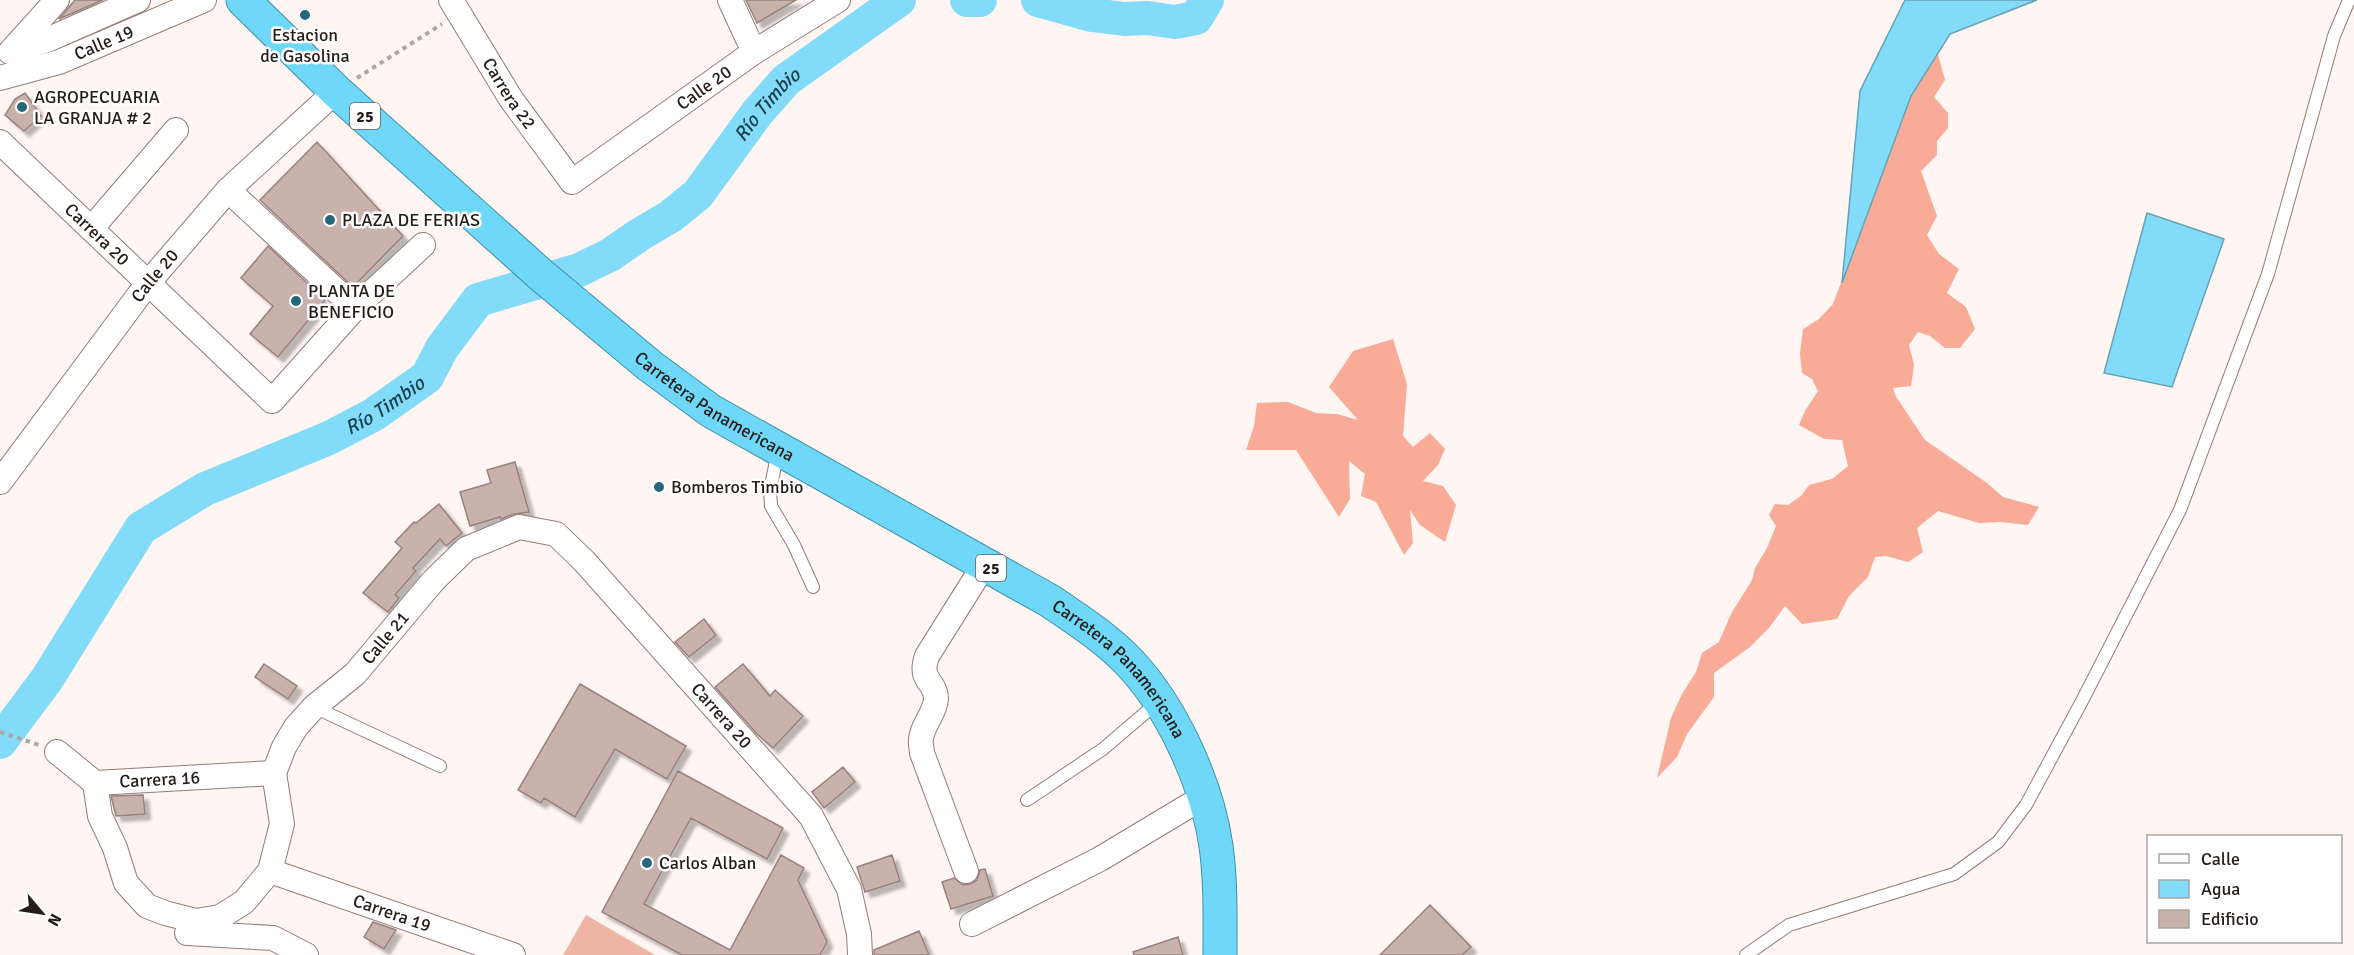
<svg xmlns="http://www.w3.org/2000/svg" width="2354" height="955" font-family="Signika,sans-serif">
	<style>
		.green { fill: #eeb5a5 }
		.forest { fill: #f8ab96 }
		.water { fill: #82dbf9; stroke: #66a2b6; stroke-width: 1.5 }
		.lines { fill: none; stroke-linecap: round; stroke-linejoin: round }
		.river { stroke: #82dbf9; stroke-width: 34 }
		.building { fill: #c9b2ab; stroke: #98827c; stroke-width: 1.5; filter: url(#shadow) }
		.service-casing { stroke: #937d77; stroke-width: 14 }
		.minor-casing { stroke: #937d77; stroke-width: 26 }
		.trunk-casing { stroke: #3e91a9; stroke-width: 35 }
		.path { stroke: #b0a7a4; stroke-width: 4; stroke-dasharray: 4.5 4.5; stroke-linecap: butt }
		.service { stroke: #fff; stroke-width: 12 }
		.minor { stroke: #fff; stroke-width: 24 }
		.trunk { stroke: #6fd8f8; stroke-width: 33 }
		.poi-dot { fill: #26677b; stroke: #fff; stroke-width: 2 }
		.labels { text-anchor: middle; stroke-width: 5; stroke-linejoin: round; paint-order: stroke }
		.shield { fill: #fff; stroke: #66615f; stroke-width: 1.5 }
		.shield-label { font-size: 16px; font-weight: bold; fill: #251d1a }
		.poi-label { font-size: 18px; fill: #251d1a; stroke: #fff; text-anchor: start }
		.street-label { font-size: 18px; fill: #251d1a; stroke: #fff }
		.water-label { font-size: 20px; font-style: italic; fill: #19424f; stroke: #fff }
	</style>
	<defs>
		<filter id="shadow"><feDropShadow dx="5.5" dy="5.5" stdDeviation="1.5" flood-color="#0004"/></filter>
	</defs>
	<rect width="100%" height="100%" fill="#fff5f2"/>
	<path class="green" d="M586,915L655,955H563Z"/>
	<path class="forest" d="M1938,54L1945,80L1934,97L1948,113V128L1937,141V155L1921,171L1937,216L1927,235L1939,254L1959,269L1947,293L1966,307L1975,329L1960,348H1945L1930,336L1918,332L1909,345L1914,365L1911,386L1893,388L1895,395L1925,440L1987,483L2003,497L2039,507L2028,525L2000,522L1979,523L1938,511L1917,528L1923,552L1908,562L1886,556L1875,557L1868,577L1849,596L1837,619L1802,624L1785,606L1769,628L1750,647L1714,673V697L1687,734L1677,757L1657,778L1671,718L1682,694L1696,672L1702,653L1719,642L1731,614L1752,580L1755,568L1767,548L1776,526L1769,515L1775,504L1788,505L1801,496L1809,485L1832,479L1848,466L1842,440L1824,439L1799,425L1805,411L1818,391L1812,379L1802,373L1800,354L1803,329L1819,319L1833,304L1911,96Z
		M1393,339L1407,384L1403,436L1413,447L1430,433L1445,449L1438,465L1423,481L1443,486L1456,505L1445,542L1420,525L1410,510L1413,543L1404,555L1376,502L1361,496L1365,474L1349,461L1350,499L1339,517L1296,450H1246L1254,426L1257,403L1288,402L1316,413L1337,414L1358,420L1329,387L1353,351Z"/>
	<path class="water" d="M1905,0H2037L1950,34L1911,96L1842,283L1860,91Z
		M2147,213L2224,239L2172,387L2104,373Z"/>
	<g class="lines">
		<g class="river">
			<path d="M967,0H980"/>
			<path d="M1038,0L1092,15L1124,19L1148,18L1175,22L1196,18L1207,0"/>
			<path id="s1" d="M0,742L47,679L141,528L205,489L329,438L373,415L427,377L442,348L478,300L579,270L610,255L639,235L671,216L698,194L757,113L786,80L899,0"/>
		</g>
	</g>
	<path class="building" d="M75,0H103L59,19Z
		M746,0H796L757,23Z
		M25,93L41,116L24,131L5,115L15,99Z
		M317,142L403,236L353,287L260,200Z
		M268,246L325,300L278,357L250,334L273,306L241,278Z
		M515,462L529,512L514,514L501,519L500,517L470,526L460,492L491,483L487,470Z
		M439,504L462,533L446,546L440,539L413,568L416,571L395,595L399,598L388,612L363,593L402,548L395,542L414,522L416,523Z
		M704,619L716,635L689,657L675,642Z
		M264,664L297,686L288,699L255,677Z
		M743,664L770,696L775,690L803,716L773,748L757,734L715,687Z
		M580,684L686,746L667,779L615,749L575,817L544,798L541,803L518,790Z
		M843,767L855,782L824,808L812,792Z
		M678,771L783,828L767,859L691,818L644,904L730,950L781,855L804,868L798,880L827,942L820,955H682L602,912Z
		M143,795L145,814L116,816L111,796Z
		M892,855L900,881L865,892L857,867Z
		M985,869L993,896L951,909L942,882L954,878L963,885L970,884L977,880L980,870Z
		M1430,905L1471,947L1462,955H1380Z
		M373,922L396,930L384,949L364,937Z
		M919,931L929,955H874V950Z
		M1178,937L1183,955H1134L1133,952Z"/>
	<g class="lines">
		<g class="service-casing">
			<path id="service" d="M778,452L770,490L771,506L794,545L813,587
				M314,707L440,766
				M1027,800L1103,749L1158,702
				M1746,955L1789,925L1954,874L1998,842L2026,805L2082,701L2180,510L2268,274L2334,36L2349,0"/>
		</g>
		<g class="minor-casing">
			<g id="minor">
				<path id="s2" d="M451,0L511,99L572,182L754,52L838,0"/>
				<path d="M730,0L754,52"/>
				<path d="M12,50L57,0"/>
				<path d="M10,52L47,40L138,0"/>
				<path id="s3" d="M0,78L59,62L204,0"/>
				<path id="s4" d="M0,142L272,401L355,308L423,245"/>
				<path d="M228,190L355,308"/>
				<path d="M91,229L176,130"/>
				<path id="s5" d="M0,482L148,283L228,190L336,91"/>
				<path id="s6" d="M57,752L95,783L274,773"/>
				<path id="s7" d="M274,773L284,747L296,727L314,707L355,674L434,580L466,549L519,527L556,534L584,561L811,816L849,889L859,934L860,955"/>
				<path d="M95,783L100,816L115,848L126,883L147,906L165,913L196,921L220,917L244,902L270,871L282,824L274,773"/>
				<path id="s8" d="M270,871L513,955"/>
				<path d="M966,871L922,753C922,749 920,743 921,739C922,725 935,714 936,699C936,680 918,682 927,656L984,565"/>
				<path d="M972,924L1100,859L1205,796"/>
				<path d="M187,933L273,938L306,955"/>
			</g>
		</g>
		<g class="trunk-casing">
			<g id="trunk">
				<path id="s9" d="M243,0L336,91L541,275L650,366L711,411L1050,601C1078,620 1106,638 1129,662C1172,707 1207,784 1216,846C1221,881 1220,919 1220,955"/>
			</g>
		</g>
		<path class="path" d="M357,78L442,24
			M0,732L39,745"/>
		<use href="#service" class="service"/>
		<use href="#minor" class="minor"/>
		<use href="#trunk" class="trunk"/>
	</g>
	<g class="poi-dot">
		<circle cx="305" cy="15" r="6"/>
		<circle cx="22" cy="107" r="6"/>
		<circle cx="330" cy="220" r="6"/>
		<circle cx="296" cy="301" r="6"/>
		<circle cx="659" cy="487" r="6"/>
		<circle cx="647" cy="863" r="6"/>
	</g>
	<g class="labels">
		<g class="shield">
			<rect x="350" y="103" width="30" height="26" rx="4.5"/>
			<rect x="976" y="555" width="30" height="26" rx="4.5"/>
		</g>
		<g class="shield-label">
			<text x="365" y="122">25</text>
			<text x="991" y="574">25</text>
		</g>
		<g class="poi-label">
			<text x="305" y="41" text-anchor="middle">Estacion<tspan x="305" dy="21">de Gasolina</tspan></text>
			<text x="34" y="103">AGROPECUARIA<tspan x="34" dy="21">LA GRANJA # 2</tspan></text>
			<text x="342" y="226">PLAZA DE FERIAS</text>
			<text x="308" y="297">PLANTA DE<tspan x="308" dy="21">BENEFICIO</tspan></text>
			<text x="671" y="493">Bomberos Timbio</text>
			<text x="659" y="869">Carlos Alban</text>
		</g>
		<g class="street-label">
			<text dy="6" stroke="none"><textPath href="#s3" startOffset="110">Calle 19</textPath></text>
			<text dy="6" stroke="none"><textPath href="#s2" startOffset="381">Calle 20</textPath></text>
			<text dy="6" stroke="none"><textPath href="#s2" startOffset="110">Carrera 22</textPath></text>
			<text dy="6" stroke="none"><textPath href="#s4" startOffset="134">Carrera 20</textPath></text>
			<text dy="6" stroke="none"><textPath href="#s5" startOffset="258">Calle 20</textPath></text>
			<text dy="6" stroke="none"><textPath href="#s9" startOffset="624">Carretera Panamericana</textPath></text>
			<text dy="6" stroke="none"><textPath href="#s7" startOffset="178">Calle 21</textPath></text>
			<text dy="6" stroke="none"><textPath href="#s9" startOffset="1110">Carretera Panamericana</textPath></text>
			<text dy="6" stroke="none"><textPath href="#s7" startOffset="639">Carrera 20</textPath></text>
			<text dy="6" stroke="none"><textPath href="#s6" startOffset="114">Carrera 16</textPath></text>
			<text dy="6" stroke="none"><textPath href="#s8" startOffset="129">Carrera 19</textPath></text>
		</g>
		<g class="water-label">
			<text dy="7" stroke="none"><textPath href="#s1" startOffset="1034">Río Timbio</textPath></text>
			<text dy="7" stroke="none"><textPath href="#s1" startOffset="530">Río Timbio</textPath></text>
		</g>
	</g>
	<rect x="2147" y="835" width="195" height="108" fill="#ffffff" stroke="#a8a5a3" stroke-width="1.5"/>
	<rect x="2159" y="854" width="30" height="9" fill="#ffffff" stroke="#a8a5a3" stroke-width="1.5"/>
	<text x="2201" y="865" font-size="18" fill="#251d1a">Calle</text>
	<rect x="2159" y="880" width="30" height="18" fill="#82dbf9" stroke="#a8a5a3" stroke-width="1.5"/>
	<text x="2201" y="895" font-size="18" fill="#251d1a">Agua</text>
	<rect x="2159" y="910" width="30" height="18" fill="#c9b2ab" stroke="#a8a5a3" stroke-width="1.5"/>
	<text x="2201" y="925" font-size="18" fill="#251d1a">Edificio</text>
	<g transform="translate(42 913) rotate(119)" stroke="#ffffff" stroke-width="4.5" paint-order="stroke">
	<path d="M0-4.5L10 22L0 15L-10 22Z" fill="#251d1a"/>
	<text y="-9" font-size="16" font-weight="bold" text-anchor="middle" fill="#251d1a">N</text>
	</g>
</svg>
